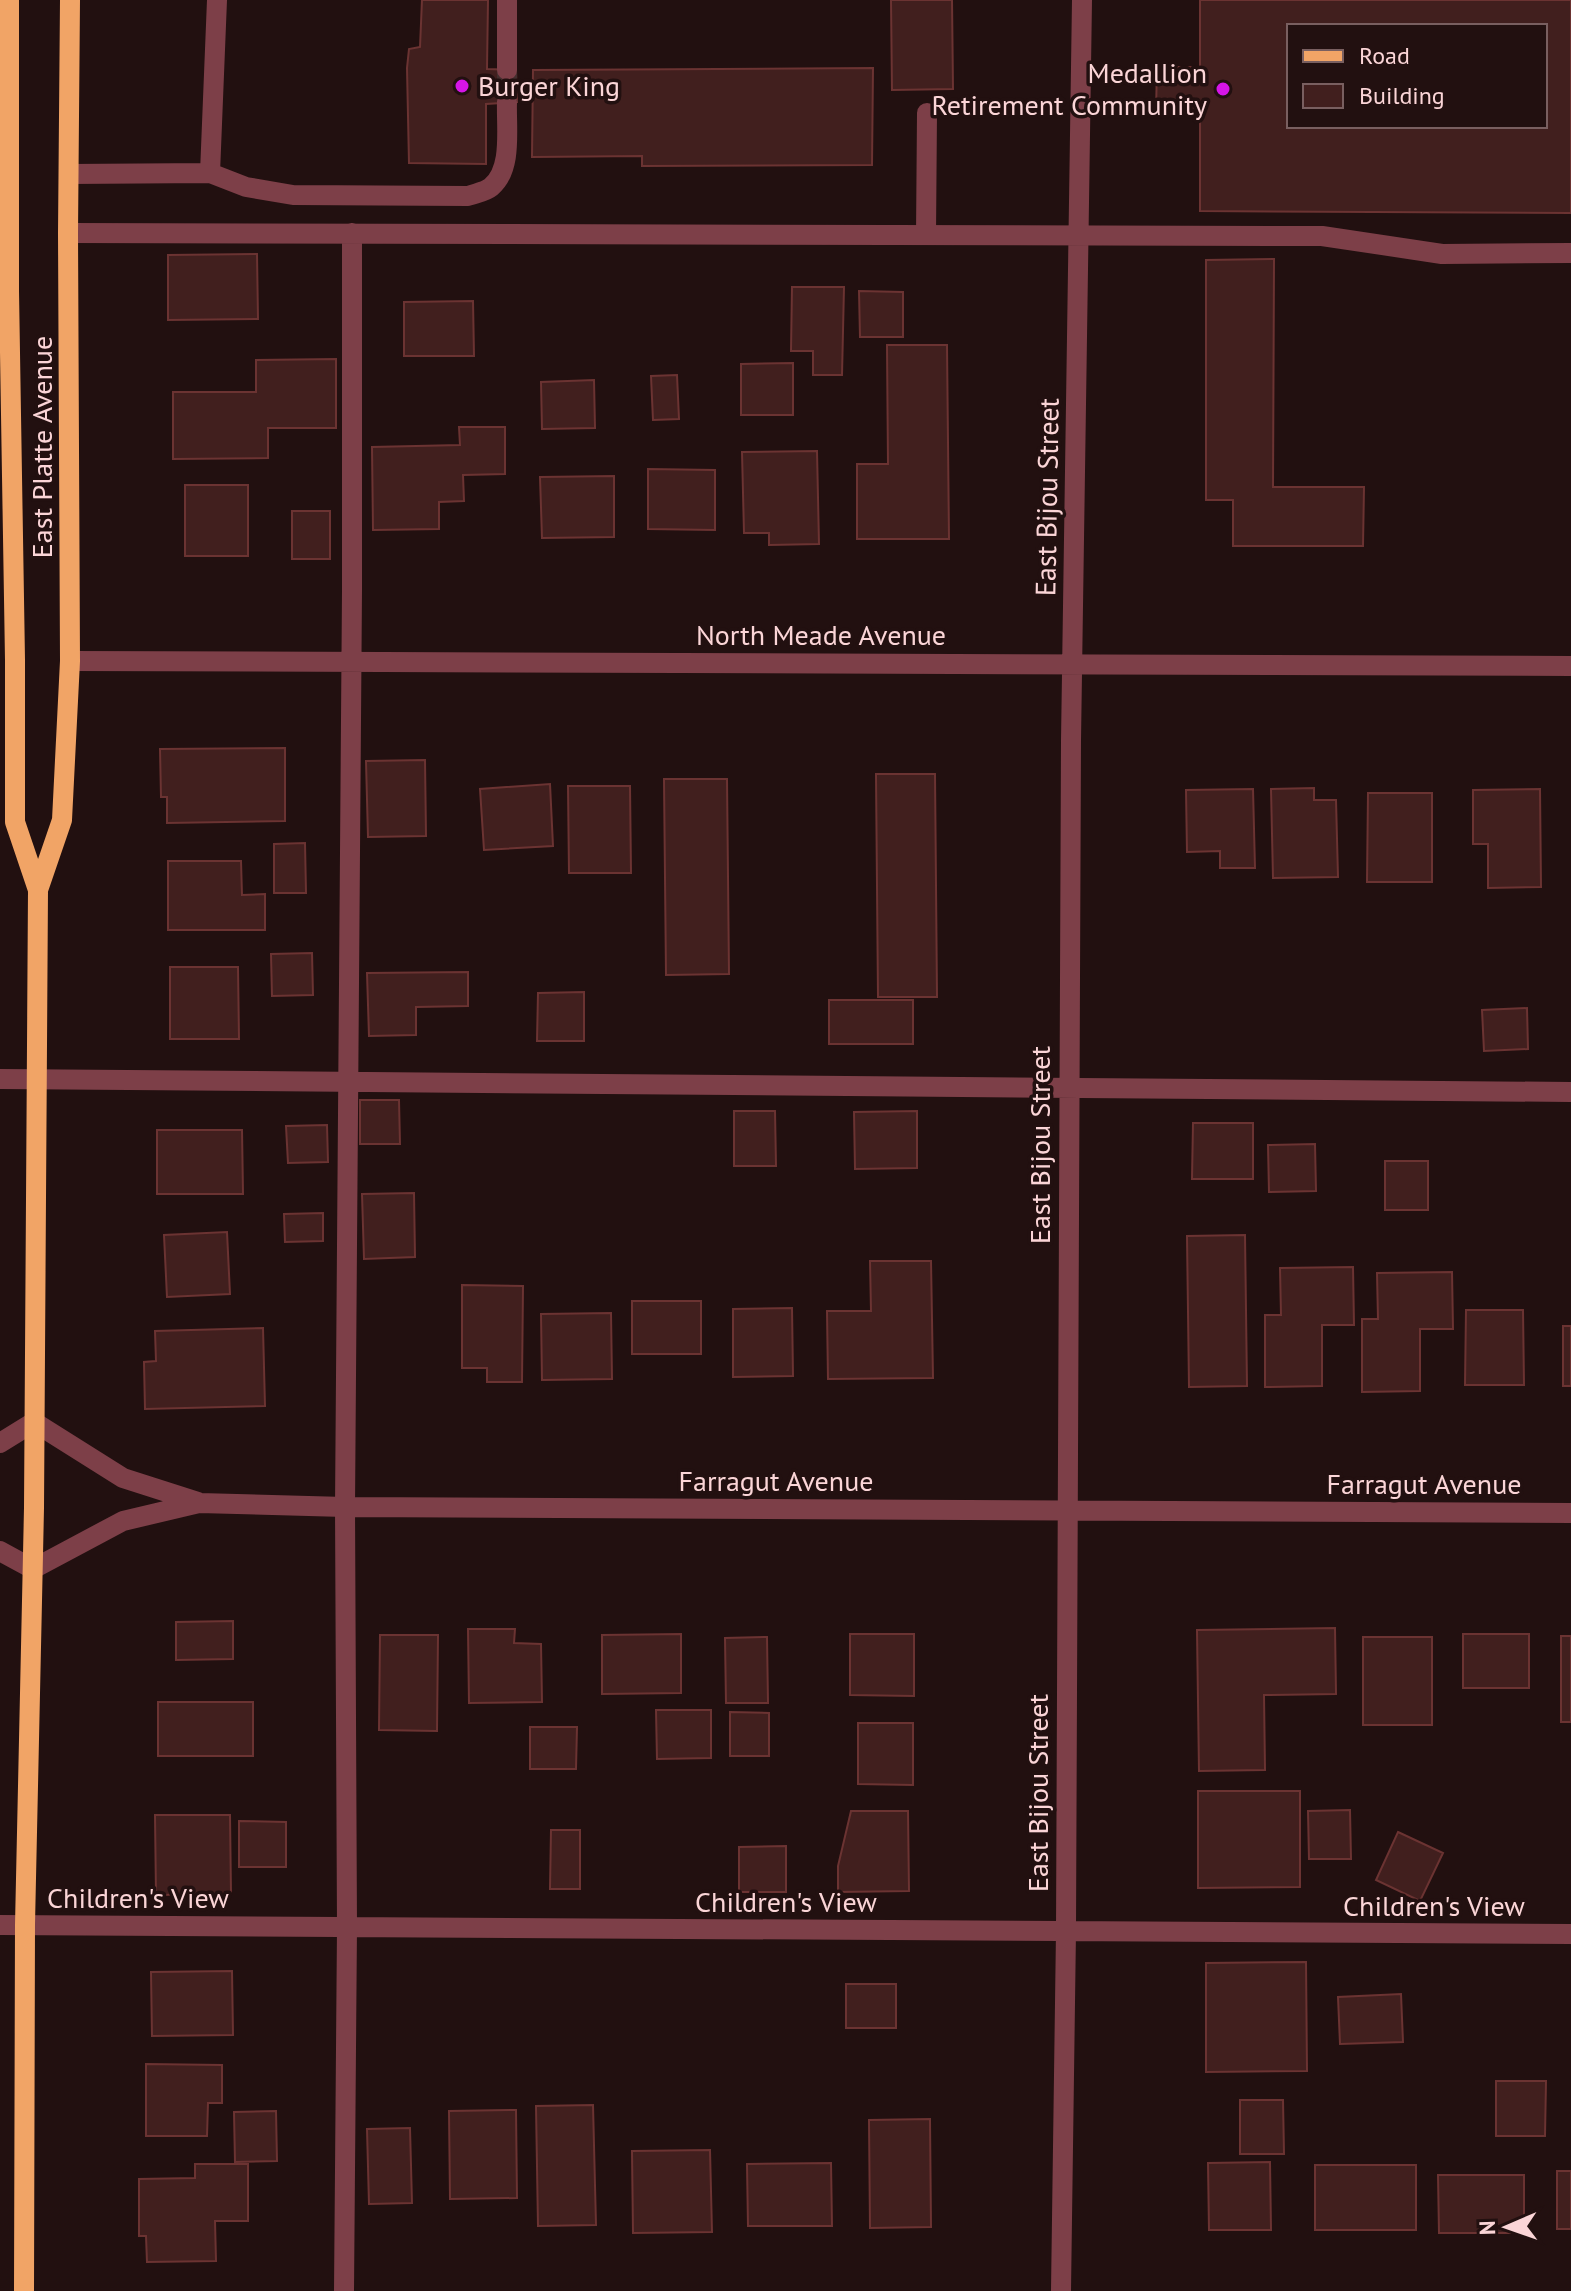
<svg xmlns="http://www.w3.org/2000/svg" width="1571" height="2291" font-family="'PT Sans',sans-serif">
	<style>
		.building { fill: #411f1e; stroke: #6b3332; stroke-width: 2; fill-rule: evenodd }
		.lines { fill: none; stroke-linecap: round; stroke-linejoin: round }
		.minor-tunnel { stroke: #432e2e; stroke-width: 20; stroke-dasharray: 20 10; stroke-linecap: butt }
		.minor { stroke: #7d3f48; stroke-width: 20 }
		.major { stroke: #f1a466; stroke-width: 20 }
		.poi-dot { fill: #d615e7; stroke: #221010; stroke-width: 3 }
		.labels { text-anchor: middle; stroke-width: 7; stroke-linejoin: round; paint-order: stroke }
		.poi-label { font-size: 28px; fill: #fbd5d7; stroke: #221010; text-anchor: end }
		.street-label { font-size: 28px; fill: #fbd5d7; stroke: #221010 }
	</style>
	<rect width="100%" height="100%" fill="#221010"/>
	<path class="building" d="M422,0H488L487,69L516,70L517,102L486,104V164L409,163L407,68L409,49L420,47Z
		M891,0H952L953,89L892,90Z
		M1200,0H1571V213L1200,211V111H1156L1157,67H1200ZM1289,26H1545V126H1289Z
		M873,68L872,165L642,166V156L532,157L533,70Z
		M257,254L258,319L168,320V255Z
		M1274,259L1273,487H1364L1363,546H1233V500H1206V260Z
		M792,287H844L842,375H813V351H791Z
		M859,291L903,292V337H860Z
		M473,301L474,356H404V302Z
		M887,345H947L949,539H857V464H888Z
		M336,359V428H268V458L173,459V392H256V360Z
		M793,363V415H741V364Z
		M677,375L679,419L653,420L651,376Z
		M594,380L595,428L542,429L541,382Z
		M459,427H505V474L463,475L464,501L439,502V529L373,530L372,447L460,445Z
		M817,451L819,544L769,545V533H744L742,452Z
		M648,469L715,470V530L648,529Z
		M614,476V537L542,538L540,477Z
		M185,485H248V556H185Z
		M292,511H330V559H292Z
		M285,748V821L167,823V797H161L160,749Z
		M425,760L426,836L368,837L366,761Z
		M876,774H935L937,997H878Z
		M664,779H727L729,974L666,975Z
		M550,784L553,846L484,850L480,789Z
		M568,786H630L631,873H569Z
		M1314,788V800H1336L1338,877L1273,878L1271,789Z
		M1253,789L1255,868H1220V851L1187,852L1186,790Z
		M1540,789L1541,887L1488,888V844H1473V790Z
		M1368,793H1432V882H1367Z
		M305,843L306,893H274V844Z
		M168,861H241L242,895L265,894V930H168Z
		M312,953L313,995L272,996L271,954Z
		M170,967H238L239,1039H170Z
		M468,972V1006L416,1007V1035L369,1036L367,973Z
		M584,992V1041H537L538,993Z
		M829,1000H913V1044H829Z
		M1527,1008L1528,1049L1484,1051L1482,1010Z
		M360,1100H399L400,1144H360Z
		M734,1111H775L776,1166H734Z
		M917,1111V1168L855,1169L854,1112Z
		M1193,1123H1253V1179H1192Z
		M327,1125L328,1162L288,1163L286,1126Z
		M157,1130H242L243,1194H157Z
		M1315,1144L1316,1191L1269,1192L1268,1145Z
		M1385,1161H1428V1210H1385Z
		M414,1193L415,1257L364,1259L362,1194Z
		M323,1213V1241L285,1242L284,1214Z
		M227,1232L230,1294L167,1297L164,1235Z
		M1245,1235L1247,1386L1189,1387L1187,1236Z
		M870,1261H931L933,1378L828,1379L827,1311H871Z
		M1353,1267L1354,1325H1322V1386L1265,1387V1315H1281L1280,1268Z
		M1452,1272L1453,1329H1420V1391L1362,1392V1319H1378L1377,1273Z
		M462,1285L523,1286L522,1382H487V1368H462Z
		M632,1301H701V1354H632Z
		M792,1308L793,1376L733,1377V1309Z
		M1466,1310H1523L1524,1385H1465Z
		M611,1313L612,1379L542,1380L541,1314Z
		M1563,1326H1571V1386H1563Z
		M263,1328L265,1406L145,1409L144,1362L156,1361L155,1331Z
		M233,1621V1659L176,1660V1622Z
		M1335,1628L1336,1694L1264,1695L1265,1770L1199,1771L1197,1630Z
		M468,1629H515L514,1643L541,1644L542,1702L469,1703Z
		M681,1634V1693L602,1694V1635Z
		M850,1634H914V1696L850,1695Z
		M1463,1634H1529V1688H1463Z
		M380,1635H438L437,1731L379,1730Z
		M1561,1636H1571V1722H1561Z
		M767,1637L768,1703H726L725,1638Z
		M1363,1637H1432V1725H1363Z
		M158,1702H253V1756H158Z
		M656,1710H711V1758L657,1759Z
		M730,1712L769,1713V1756H730Z
		M858,1723H913V1785L858,1784Z
		M530,1727H577L576,1769H530Z
		M1198,1791H1300V1887L1198,1888Z
		M1350,1810L1351,1859H1309L1308,1811Z
		M851,1811H908L909,1891L838,1892V1866Z
		M155,1815H230L231,1894L156,1895Z
		M239,1821L286,1822V1867H239Z
		M551,1830H580V1889H550Z
		M1398,1832L1443,1853L1420,1901L1376,1880Z
		M786,1846V1892H739V1847Z
		M1306,1962L1307,2071L1206,2072V1963Z
		M232,1971L233,2035L152,2036L151,1972Z
		M846,1984H896V2028H846Z
		M1401,1994L1403,2042L1340,2044L1338,1997Z
		M146,2064L222,2065V2103H208L207,2136H146Z
		M1496,2081H1546L1545,2136H1496Z
		M1240,2100H1283L1284,2154H1240Z
		M593,2105L596,2225L538,2226L536,2106Z
		M516,2110L517,2198L450,2199L449,2111Z
		M276,2111L277,2161L235,2162L234,2112Z
		M930,2119L931,2227L870,2228L869,2120Z
		M410,2128L412,2203L369,2204L367,2129Z
		M710,2150L712,2232L633,2233L632,2151Z
		M1270,2162L1271,2230H1209L1208,2163Z
		M831,2163L832,2226H748L747,2164Z
		M195,2164H248V2221H215L216,2261L147,2262L146,2236H139V2179L195,2178Z
		M1315,2165H1416V2230H1315Z
		M1557,2171H1571V2229H1557Z
		M1438,2175H1524V2233H1439Z"/>
	<g class="lines">
		<path class="minor-tunnel" d="M507,70V102"/>
		<path class="minor" d="M507,70V0
			M210,173L246,187L293,195L468,196C476,193 485,192 491,187C513,169 506,128 507,102
			M69,174L210,173L217,0
			M68,233L1322,236L1442,254L1571,253
			M926,235L927,113
			M70,661L1571,666
			M0,1079L1571,1092
			M0,1443L34,1422L123,1478L198,1502
			M0,1551L33,1569L123,1521L199,1503L345,1507L1571,1513
			M0,1925L1571,1934
			M344,2291L347,1927L345,1507L352,590V233
			M1061,2291L1066,1931L1071,741L1082,0"/>
		<path class="major" d="M9,0V291L15,660V822L38,890
			M24,2291L25,1925L34,1508L38,890L62,820L70,661L68,233L70,0"/>
	</g>
	<g class="poi-dot">
		<circle cx="462" cy="86" r="8"/>
		<circle cx="1223" cy="89" r="8"/>
	</g>
	<g class="labels">
		<g class="poi-label">
			<text x="1207" y="83">Medallion<tspan x="1207" dy="32">Retirement Community</tspan></text>
			<text x="478" y="96" text-anchor="start">Burger King</text>
		</g>
		<g class="street-label">
			<text transform="translate(42 447) rotate(-90)" y="10">East Platte Avenue</text>
			<text transform="translate(1047 497) rotate(-89)" y="10">East Bijou Street</text>
			<text x="821" y="645">North Meade Avenue</text>
			<text transform="translate(1040 1145) rotate(-90)" y="10">East Bijou Street</text>
			<text x="776" y="1491">Farragut Avenue</text>
			<text x="1424" y="1494">Farragut Avenue</text>
			<text transform="translate(1038 1793) rotate(-90)" y="10">East Bijou Street</text>
			<text x="138" y="1908">Children's View</text>
			<text x="786" y="1912">Children's View</text>
			<text x="1434" y="1916">Children's View</text>
		</g>
	</g>
	<rect x="1287" y="24" width="260" height="104" fill="#221010" stroke="#795f60" stroke-width="2"/>
	<rect x="1303" y="50" width="40" height="12" fill="#f1a466" stroke="#795f60" stroke-width="2"/>
	<text x="1359" y="64" font-size="24" fill="#fbd5d7">Road</text>
	<rect x="1303" y="84" width="40" height="24" fill="#411f1e" stroke="#795f60" stroke-width="2"/>
	<text x="1359" y="104" font-size="24" fill="#fbd5d7">Building</text>
	<g transform="translate(1507 2227) rotate(268)" stroke="#221010" stroke-width="6" paint-order="stroke">
	<path d="M0-6L14 30L0 20L-14 30Z" fill="#fbd5d7"/>
	<text y="-12" font-size="22" font-weight="bold" text-anchor="middle" fill="#fbd5d7">N</text>
	</g>
</svg>
